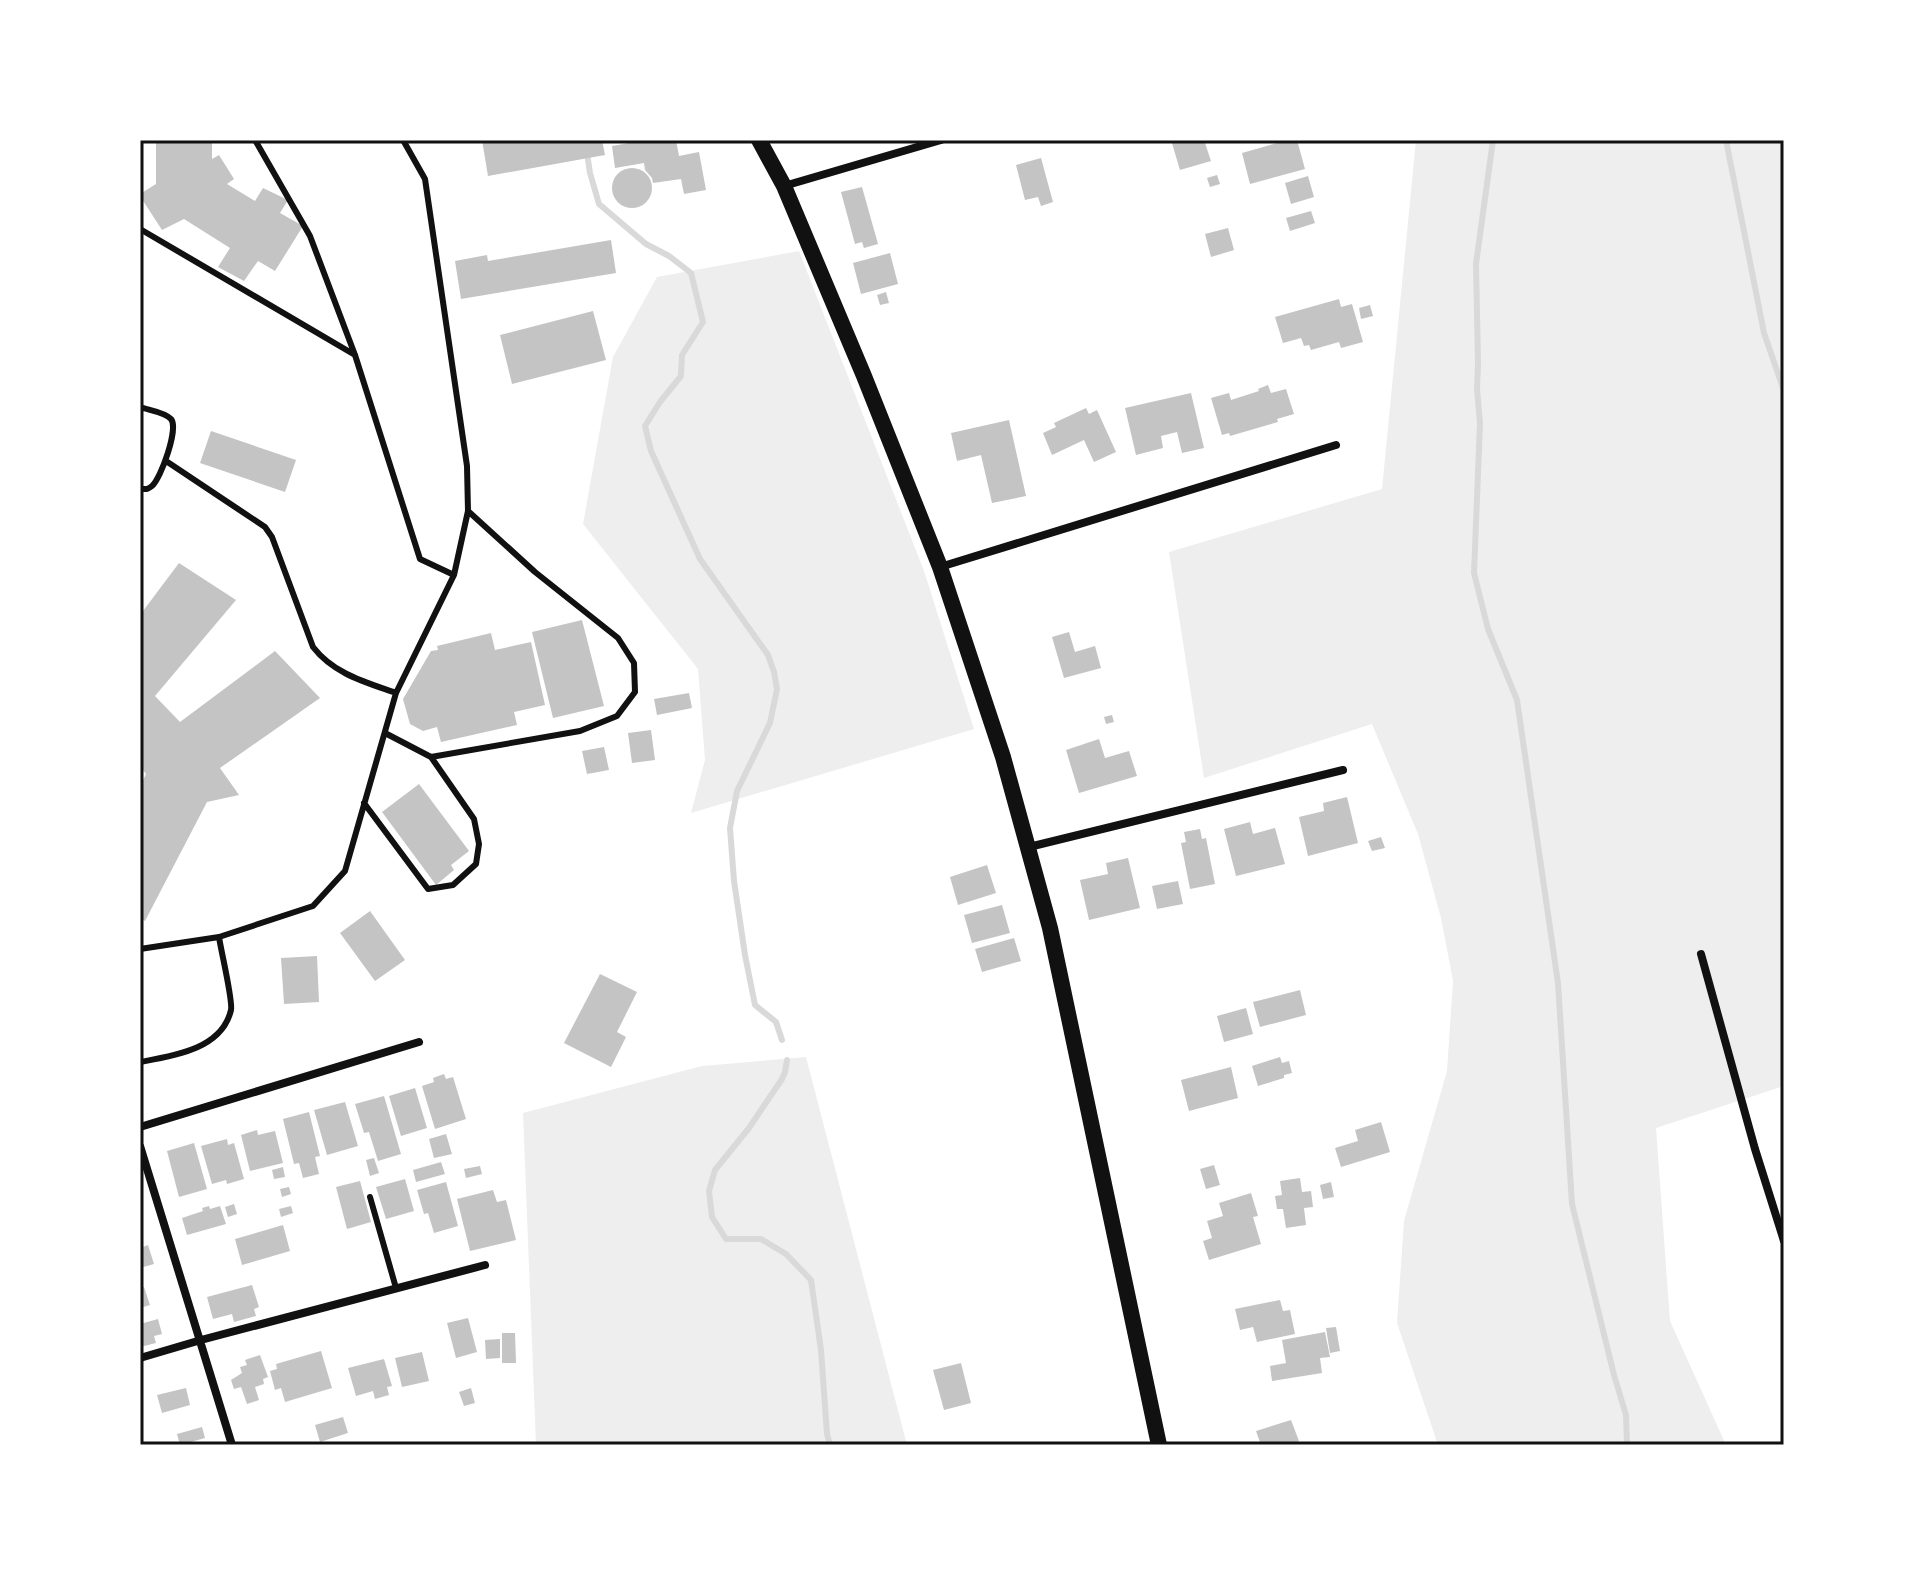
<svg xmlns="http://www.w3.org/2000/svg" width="1924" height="1585" font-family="Jost,sans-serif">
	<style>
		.green { fill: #eee }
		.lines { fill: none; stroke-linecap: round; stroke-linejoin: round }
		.stream { stroke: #d9d9d9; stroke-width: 6 }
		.building { fill: #c4c4c4 }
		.service { stroke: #111; stroke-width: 6 }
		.minor { stroke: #111; stroke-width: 8 }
		.secondary { stroke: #111; stroke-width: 16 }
		.neatline { fill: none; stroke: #111; stroke-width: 3 }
	</style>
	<rect width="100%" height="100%" fill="#fff"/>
	<path class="green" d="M1416,140H1784V1086L1656,1128L1670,1321L1726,1445H1438L1397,1323L1404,1221L1447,1071L1453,981L1441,918L1418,834L1372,724L1204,778L1169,552L1382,489Z
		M799,251L924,571L974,729L691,813L705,760L698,669L583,524L613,357L657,277Z
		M806,1057L907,1445H536L523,1113L702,1066Z"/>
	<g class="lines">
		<path class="stream" d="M585,140L590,173L599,204L646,244L669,256L691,273L703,322L682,355L681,376L660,402L645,426L651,451L700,559L768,655L774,672L777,689L770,723L737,791L730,828L734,881L745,955L755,1005L776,1022L782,1040
			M1493,140L1476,264L1478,363L1477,389L1480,423L1474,573L1488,629L1517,700L1558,983L1572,1204L1614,1375L1626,1415L1627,1445
			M1726,140L1764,333L1784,391
			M787,1060L785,1072L782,1079L749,1128L715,1170L709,1191L712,1217L726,1239H761L786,1254L811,1280L821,1350L827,1434L830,1445"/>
	</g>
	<path class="building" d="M156,140H212V159L219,155L234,179L227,184L255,201L263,188L288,200L280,213L303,226L275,271L258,261L244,281L218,267L230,248L184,219L162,230L140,196V194L156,184Z
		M482,140H602L605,155L488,176Z
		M646,140H676L679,156L699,152L706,190L684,194L681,179L653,183L652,178L645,170L644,163L615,168L612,146Z
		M1171,140H1204L1211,161L1180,170Z
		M1288,140H1297L1305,169L1250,184L1242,153Z
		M1041,158L1053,202L1041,206L1038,197L1025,200L1016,165Z
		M612 188a20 20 0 1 1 40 0a20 20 0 1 1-40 0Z
		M1217,175L1220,184L1210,187L1207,178Z
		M1308,176L1314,197L1291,204L1285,183Z
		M862,187L878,244L864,248L862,242L855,244L841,192Z
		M1311,211L1315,223L1290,231L1286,218Z
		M1228,228L1234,250L1211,257L1205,234Z
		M611,240L616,273L461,299L455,261L487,255L488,261Z
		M890,253L898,284L861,294L853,263Z
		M886,292L889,303L880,305L877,295Z
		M1339,299L1341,307L1352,304L1363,342L1341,348L1339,342L1311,350L1309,345L1304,346L1301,338L1283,343L1275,317Z
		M1370,305L1373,316L1361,319L1359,308Z
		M593,311L606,360L512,384L500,335Z
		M1268,385L1271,393L1286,389L1294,414L1277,419L1278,422L1230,436L1229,433L1222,435L1211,398L1229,393L1231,400L1259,391L1258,389Z
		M1191,393L1204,448L1182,453L1177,432L1161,436L1163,448L1136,455L1125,408Z
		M1086,408L1089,414L1097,410L1116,452L1094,462L1084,440L1052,455L1043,433L1056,427L1054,423Z
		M1009,420L1026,496L992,503L981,455L957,461L951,433Z
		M211,431L296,460L285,492L200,463Z
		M179,563L236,600L155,696L180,722L275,651L320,698L220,768L239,795L207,802L145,921L140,918V787L146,774L140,766V615Z
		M582,620L604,706L553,718L532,632Z
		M1069,632L1075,652L1095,646L1101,668L1064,678L1052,637Z
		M491,633L495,650L531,642L545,705L514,712L517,725L441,742L437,727L423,731L410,724L403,699L431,651L438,650L437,646Z
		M689,693L692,708L657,715L654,699Z
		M1112,715L1114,722L1106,724L1104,717Z
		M651,730L655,760L632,763L628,733Z
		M1099,739L1105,758L1129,751L1137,776L1079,793L1066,750Z
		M604,747L609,770L587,774L582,751Z
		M419,784L469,851L451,865L454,870L436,885L382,812Z
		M1347,797L1358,843L1308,856L1299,817L1324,811L1323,803Z
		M1250,822L1253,834L1275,828L1285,864L1236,876L1224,829Z
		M1200,829L1202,839L1206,838L1215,884L1190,889L1181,843L1186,842L1184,832Z
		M1381,837L1385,848L1372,851L1368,841Z
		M1128,858L1140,908L1089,920L1080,880L1108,874L1106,863Z
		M987,865L996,893L958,905L950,877Z
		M1178,881L1183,904L1157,909L1152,886Z
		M1002,905L1010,933L972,943L964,915Z
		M370,911L405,960L375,981L340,933Z
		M1014,938L1021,961L982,972L975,949Z
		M317,956L319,1002L284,1004L281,958Z
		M600,974L637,992L617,1032L626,1037L611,1067L564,1043Z
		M1300,990L1306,1015L1260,1027L1253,1002Z
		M1246,1008L1253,1034L1224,1042L1217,1016Z
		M1280,1057L1282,1063L1289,1061L1292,1073L1284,1075V1078L1258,1086L1252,1066Z
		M1231,1067L1238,1098L1189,1111L1181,1080Z
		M444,1074L446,1079L453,1077L466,1119L435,1129L422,1086L434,1082L433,1078Z
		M415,1088L427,1128L401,1136L389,1096Z
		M384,1096L401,1154L378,1161L369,1132L364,1133L355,1104Z
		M345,1102L358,1146L327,1155L314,1110Z
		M309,1112L320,1156L315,1157L319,1174L303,1178L299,1163L294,1164L283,1119Z
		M1381,1122L1390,1152L1341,1167L1335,1148L1358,1141L1355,1130Z
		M257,1130L258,1135L275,1131L283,1163L250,1171L241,1135Z
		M446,1134L452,1154L434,1158L429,1139Z
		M227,1139L228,1145L234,1143L244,1179L227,1184L226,1180L212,1184L201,1146Z
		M194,1143L207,1189L179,1197L167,1151Z
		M374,1158L379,1173L370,1176L366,1160Z
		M441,1162L445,1174L416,1182L413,1170Z
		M1214,1165L1220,1185L1206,1189L1200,1169Z
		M480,1166L482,1174L466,1178L464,1169Z
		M283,1167L285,1177L274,1179L272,1170Z
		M1300,1178L1302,1192L1311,1191L1313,1207L1304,1208L1306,1225L1286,1228L1283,1209H1277L1275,1196L1282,1195L1280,1181Z
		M405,1179L414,1211L386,1219L376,1187Z
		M360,1181L371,1222L347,1229L336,1187Z
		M446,1182L458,1226L434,1233L428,1213L424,1214L417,1190Z
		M1331,1182L1334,1197L1323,1199L1320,1185Z
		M289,1187L291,1194L282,1197L280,1189Z
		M493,1190L497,1202L506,1200L516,1240L470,1251L457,1199Z
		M1251,1193L1258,1216L1253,1217L1261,1244L1209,1260L1203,1241L1212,1238L1207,1221L1223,1216L1219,1203Z
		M234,1204L237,1214L228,1217L225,1207Z
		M209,1206L210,1209L220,1206L226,1224L187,1235L182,1218L203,1211L202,1208Z
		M291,1206L293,1213L281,1217L279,1209Z
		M283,1225L290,1251L242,1265L235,1239Z
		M148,1245L154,1264L140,1268V1248Z
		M252,1285L259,1307L254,1309L256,1316L234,1322L232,1314L213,1319L207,1297Z
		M144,1287L150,1305L140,1308V1288Z
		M1280,1300L1283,1311L1290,1310L1295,1334L1257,1342L1253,1327L1240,1330L1235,1309Z
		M468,1318L477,1352L456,1358L447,1323Z
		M158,1319L162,1334L154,1336L156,1343L140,1347V1324Z
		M1336,1327L1340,1351L1330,1353L1326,1328Z
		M1325,1332L1330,1357L1320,1358L1322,1373L1272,1381L1270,1366L1286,1363L1282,1340Z
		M502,1333H515L516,1363H502Z
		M500,1339V1358L486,1359L485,1340Z
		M321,1351L332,1388L285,1402L281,1388L275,1390L270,1371L277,1369L276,1364Z
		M422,1352L429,1381L402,1387L395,1358Z
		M260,1355L268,1377L263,1379L264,1384L255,1387L259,1400L247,1404L241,1387L234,1389L231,1380L242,1373L240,1367L247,1365L245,1360Z
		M384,1359L392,1386L387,1387L389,1395L375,1399L373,1391L356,1396L348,1368Z
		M961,1363L971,1403L944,1410L933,1370Z
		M186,1388L190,1405L162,1413L157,1395Z
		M471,1388L475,1403L464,1406L459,1392Z
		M343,1417L348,1433L320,1442L315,1425Z
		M1291,1420L1299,1441L1297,1442L1298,1445H1261L1256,1431Z
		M202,1427L205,1438L180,1445L177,1434Z"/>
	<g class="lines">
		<path class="service" d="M255,140L310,236L355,355L420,559L454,575
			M140,229L355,355
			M140,407C148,410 165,412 171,419C179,428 161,478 152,486C147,490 146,489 140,489
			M166,461L265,527L272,537L313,647C334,674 365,682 396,693
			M385,733L431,757L580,731L617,716L635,692L634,663L618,638L535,572L468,511
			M364,803L428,889L453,885L476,864L479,844L474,819L431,757
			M140,949L219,937L313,906L345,871L396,693L454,575L468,511L467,466L425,179L403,140
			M140,1062C174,1056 222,1049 231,1010C233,1000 221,951 219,937
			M370,1197L396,1288"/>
		<path class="minor" d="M784,186L941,140
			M940,567L1336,445
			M1029,847L1343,770
			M1701,954L1755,1149L1784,1241
			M140,1127L419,1042
			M140,1146L232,1445
			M140,1358L201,1340L485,1265"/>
		<path class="secondary" d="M759,140L784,186L864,376L940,567L1003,757L1050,928L1159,1445"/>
	</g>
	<rect width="1924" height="1585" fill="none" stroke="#ffffff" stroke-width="284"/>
	<rect x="142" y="142" width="1640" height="1301" class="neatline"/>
</svg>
